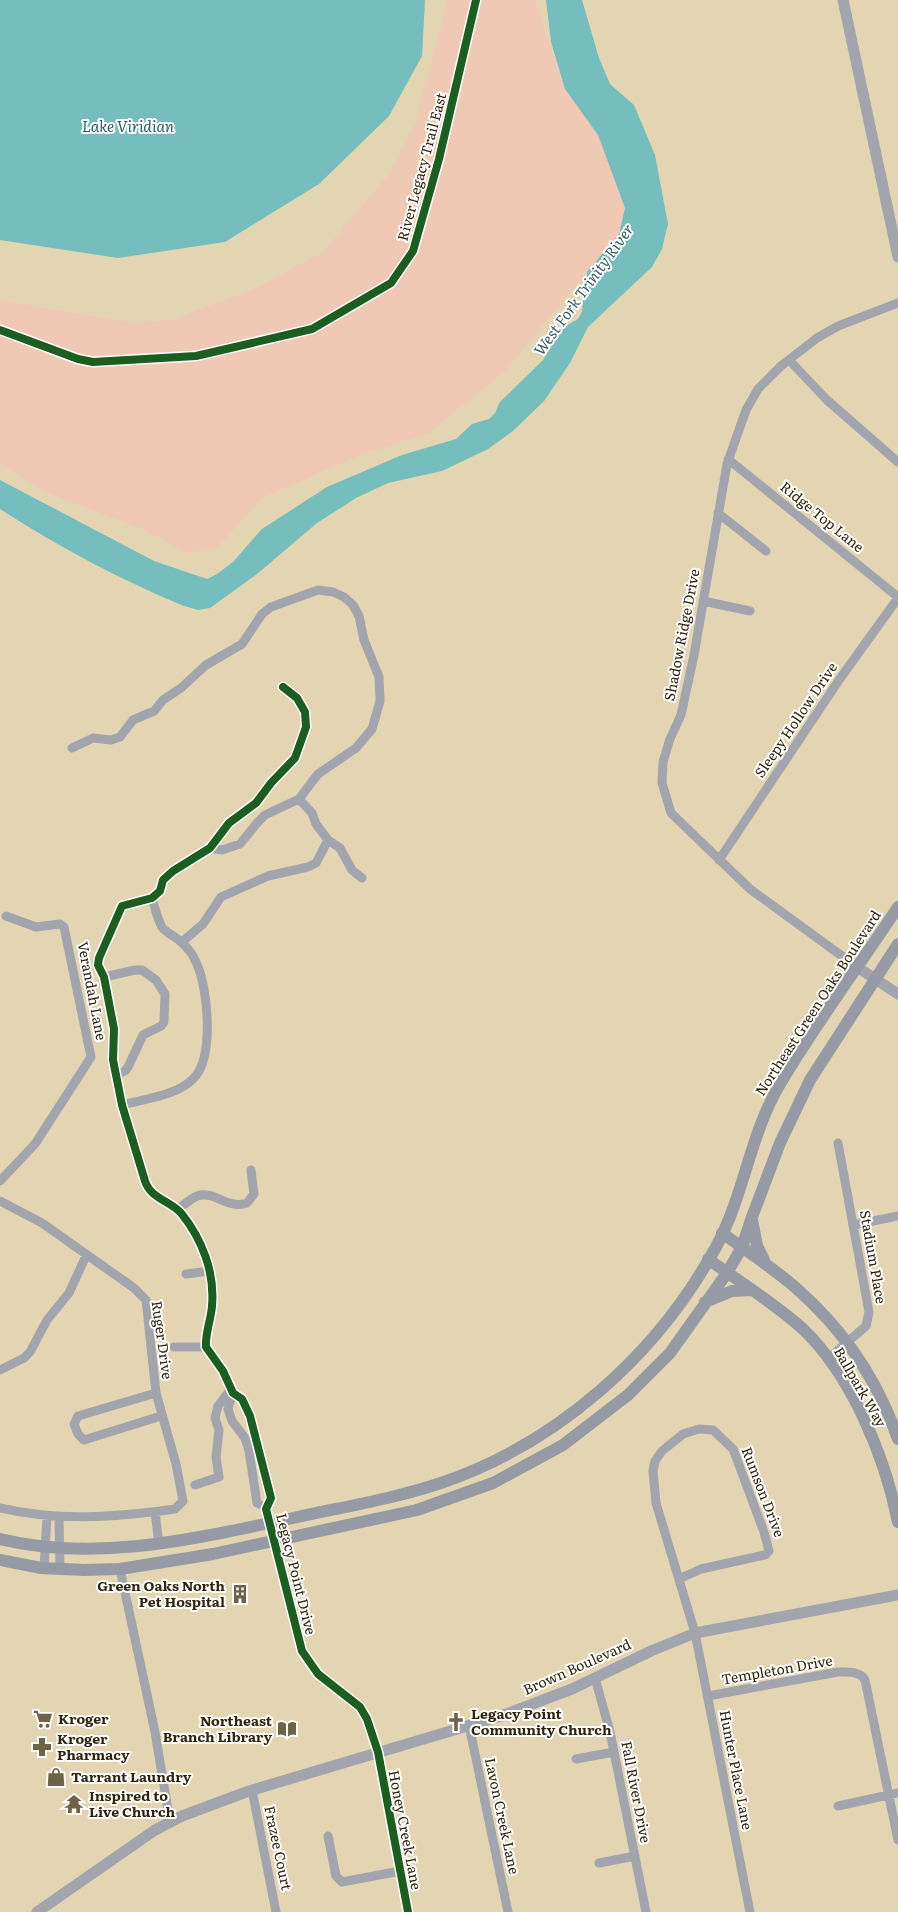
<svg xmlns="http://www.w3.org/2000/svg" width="898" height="1912" font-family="Literata,serif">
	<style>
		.green { fill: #f0c9b5 }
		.water { fill: #75bebd }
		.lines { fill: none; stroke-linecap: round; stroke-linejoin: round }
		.minor { stroke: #a2a5ae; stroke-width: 9 }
		.tertiary { stroke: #a2a5ae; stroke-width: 11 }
		.secondary { stroke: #969aa4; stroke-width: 12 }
		.cycleway-casing { stroke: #fff; stroke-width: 11 }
		.cycleway { stroke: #1b5e20; stroke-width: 8 }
		.labels { text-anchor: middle; stroke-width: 4; stroke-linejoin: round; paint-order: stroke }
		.street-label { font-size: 14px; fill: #30250b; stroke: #fff }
		.poi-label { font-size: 14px; font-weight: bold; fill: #30250b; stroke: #fff; text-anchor: start }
		.water-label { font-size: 15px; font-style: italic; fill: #2d5c62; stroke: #fff }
	</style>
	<rect width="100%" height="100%" fill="#e3d5b2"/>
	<path class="green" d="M448,0H535L565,89L598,135L616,182L625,208L619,234L504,372L429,433L363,454L262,498L218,547L187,553L142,529L43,491L0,464V300L132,323L171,320L256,288L324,251L390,173L415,123Z"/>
	<path class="water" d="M0,0H425L422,56L389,116L319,184L225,242L118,258L0,240Z
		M546,0H582L599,58L610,84L634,105L655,155L668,224L662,249L652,267L588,327L570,363L544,401L513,431L488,449L442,471L388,483L356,498L317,523L257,574L210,608L198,610L184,606C119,579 59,547 0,509V480L154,561L207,579L217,574L233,562L262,529L327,487L402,455L456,439L472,424L489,419L495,413L500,402L543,360L564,327L578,319L582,312L583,300L587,292V272L619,234L625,208L598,135L565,89L551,42Z"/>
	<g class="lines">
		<path class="minor" d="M789,360L827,400L898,462
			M728,459L898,597
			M718,513L766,551
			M703,601L750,611
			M283,687L297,698L305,712L306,727L295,758L271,783L256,803L229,823L210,848L173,871L163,880L160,891L152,898L122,906L99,958L98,965L104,977L114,1029L113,1060L122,1105L145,1181C151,1199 169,1200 181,1213C202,1239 215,1272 212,1306C211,1320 205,1333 206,1347L223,1371L233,1393L242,1399L250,1416L271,1498L266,1509L302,1651L318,1674L360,1707L367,1719L378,1752L408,1912
			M72,748L93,738L111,740L120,737L133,720L154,711L163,700L181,688L206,665L242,644L262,614L271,607L318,590L333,592L344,597L353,605L359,616L364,640L379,677L380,701L372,729L356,748L318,774L299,799L265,815L257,823L240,844L222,850L210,848
			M299,799L312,813L316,824L328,840L340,848L352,870L362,878
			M719,860L839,680L898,598
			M182,942L203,924L221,897L268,876L308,867L316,863L328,840
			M857,967L750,889L671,813L662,783L663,762L670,739L681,715L694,655L727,464L746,410L758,389L781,366L817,338L838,326L898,303
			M104,977L135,970H142L156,980L165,994L164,1022L161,1026L143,1035L128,1067L125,1071L116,1075
			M122,1105C144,1099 176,1096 193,1079C215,1058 208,987 196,962C193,955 186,946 180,941C175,936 166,933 162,927C157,918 155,908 152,898
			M0,1181L35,1144L91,1057L64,927L60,924L36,927L6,916
			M0,1201L42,1223L134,1288L146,1300L156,1393L176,1464L183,1501L175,1509C116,1517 59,1522 0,1508
			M177,1210C184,1205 190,1199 197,1196C214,1190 228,1210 247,1203L254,1194L251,1170
			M854,1225L898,1216
			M186,1274L210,1271
			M174,1347H206
			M828,1359L866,1326L869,1312L838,1143
			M0,1370L24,1358L30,1352L47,1320L69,1293L86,1256
			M156,1393L78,1416L74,1424L78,1434L84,1440L161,1416
			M233,1393L228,1409L232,1421L245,1438L249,1451L257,1503L266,1507
			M195,1485L219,1477L216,1457L219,1430L215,1418L218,1406L231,1389
			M155,1512L159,1544
			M59,1517L60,1569
			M44,1568L47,1517
			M120,1569L155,1732L170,1822
			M679,1579L701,1569L765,1555L769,1551L764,1532L733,1449L713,1430L699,1429L683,1434L662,1451L655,1461L653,1471L656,1503L695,1633L750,1912
			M595,1678L610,1732L646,1912
			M708,1696L838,1672C848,1672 860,1671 865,1680L898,1840
			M469,1725L508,1912
			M576,1759L614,1752
			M252,1790L276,1912
			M838,1806L898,1793
			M328,1836L336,1876L342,1882L400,1871
			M599,1863L635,1856"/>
		<path class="tertiary" d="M843,0L898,257
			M857,967L898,994
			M37,1912L155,1830L182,1816L249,1791L501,1716L572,1689L651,1651L695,1633L898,1595"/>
		<path class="secondary" d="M752,1220L757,1246L764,1260
			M722,1233C747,1251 773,1268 796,1288C843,1329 878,1381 898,1439
			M708,1259C740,1282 774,1303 803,1329C852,1376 885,1457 898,1522
			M705,1302L732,1291L751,1290
			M0,1539C98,1563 197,1538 293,1518C343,1507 393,1499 441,1483C558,1443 657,1355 716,1247C744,1196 750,1134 780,1084C816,1023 859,966 898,907
			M0,1560L41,1568L84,1570L120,1569L213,1554L417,1510L493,1483L563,1445L628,1395L670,1353L727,1273L742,1247L752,1217L780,1143L810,1080L898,944"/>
		<g class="cycleway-casing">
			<path id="cycleway" d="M0,330L78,359L93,362L196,356L312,329L391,283L413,251L439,159L476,0
				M283,687L297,698L305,712L306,727L295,758L271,783L256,803L229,823L210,848L173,871L163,880L160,891L152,898L122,906L99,958L98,965L104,977L114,1029L113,1060L122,1105L145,1181C151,1199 169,1200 181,1213C202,1239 215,1272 212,1306C211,1320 205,1333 206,1347L223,1371L233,1393L242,1399L250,1416L271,1498L266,1509L302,1651L318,1674L360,1707L367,1719L378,1752L408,1912"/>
		</g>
		<use href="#cycleway" class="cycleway"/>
	</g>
	<defs>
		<g id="building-bare" transform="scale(1.5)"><path d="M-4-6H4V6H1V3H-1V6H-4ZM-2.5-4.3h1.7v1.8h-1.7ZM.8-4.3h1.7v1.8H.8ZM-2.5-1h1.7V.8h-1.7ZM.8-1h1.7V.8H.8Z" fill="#6f6345" stroke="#fff" stroke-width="2.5" paint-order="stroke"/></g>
		<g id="supermarket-bare" transform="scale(1.5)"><path d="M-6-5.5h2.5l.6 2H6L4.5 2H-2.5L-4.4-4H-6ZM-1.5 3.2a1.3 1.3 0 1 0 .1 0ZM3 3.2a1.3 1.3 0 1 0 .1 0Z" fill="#6f6345" stroke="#fff" stroke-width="2.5" paint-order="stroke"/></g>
		<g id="church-bare" transform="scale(1.5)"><path d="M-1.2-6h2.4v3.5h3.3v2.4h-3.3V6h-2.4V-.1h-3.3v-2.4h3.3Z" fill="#6f6345" stroke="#fff" stroke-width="2.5" paint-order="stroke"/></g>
		<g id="library-bare" transform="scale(1.5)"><path d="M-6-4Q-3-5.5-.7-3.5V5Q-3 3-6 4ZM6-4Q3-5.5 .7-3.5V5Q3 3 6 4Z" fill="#6f6345" stroke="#fff" stroke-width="2.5" paint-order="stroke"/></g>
		<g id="pharmacy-bare" transform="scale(1.5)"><path d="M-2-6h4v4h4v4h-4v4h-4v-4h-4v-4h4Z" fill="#6f6345" stroke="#fff" stroke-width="2.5" paint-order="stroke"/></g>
		<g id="shop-bare" transform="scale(1.5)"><path d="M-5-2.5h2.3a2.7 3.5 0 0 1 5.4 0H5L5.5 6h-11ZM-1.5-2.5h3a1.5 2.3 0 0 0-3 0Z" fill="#6f6345" stroke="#fff" stroke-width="2.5" paint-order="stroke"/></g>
		<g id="temple-bare" transform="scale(1.5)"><path d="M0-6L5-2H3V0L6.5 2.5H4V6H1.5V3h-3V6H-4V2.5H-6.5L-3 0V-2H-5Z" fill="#6f6345" stroke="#fff" stroke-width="2.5" paint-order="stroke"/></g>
	</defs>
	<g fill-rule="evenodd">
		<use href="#building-bare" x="240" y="1594"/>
		<use href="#supermarket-bare" x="43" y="1719"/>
		<use href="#church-bare" x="456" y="1722"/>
		<use href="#library-bare" x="287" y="1729"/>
		<use href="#pharmacy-bare" x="42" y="1747"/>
		<use href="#shop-bare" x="56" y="1777"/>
		<use href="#temple-bare" x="74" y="1804"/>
	</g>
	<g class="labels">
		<g class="street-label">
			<text transform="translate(422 167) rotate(-75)" y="5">River Legacy Trail East</text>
			<text transform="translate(822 517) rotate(39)" y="5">Ridge Top Lane</text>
			<text transform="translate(682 635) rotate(-79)" y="5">Shadow Ridge Drive</text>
			<text transform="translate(796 720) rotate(-56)" y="5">Sleepy Hollow Drive</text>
			<text transform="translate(92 991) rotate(79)" y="5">Verandah Lane</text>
			<text transform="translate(818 1003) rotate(-57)" y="5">Northeast Green Oaks Boulevard</text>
			<text transform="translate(873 1257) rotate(80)" y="5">Stadium Place</text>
			<text transform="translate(162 1340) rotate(82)" y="5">Ruger Drive</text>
			<text transform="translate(860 1387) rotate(60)" y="5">Ballpark Way</text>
			<text transform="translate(763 1492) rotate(69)" y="5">Rumson Drive</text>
			<text transform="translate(296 1574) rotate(76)" y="5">Legacy Point Drive</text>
			<text transform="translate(577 1667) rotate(-24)" y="5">Brown Boulevard</text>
			<text transform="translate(777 1670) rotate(-10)" y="5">Templeton Drive</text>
			<text transform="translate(736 1770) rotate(79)" y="5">Hunter Place Lane</text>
			<text transform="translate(636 1792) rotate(79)" y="5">Fall River Drive</text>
			<text transform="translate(502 1816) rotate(78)" y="5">Lavon Creek Lane</text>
			<text transform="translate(405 1830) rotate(79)" y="5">Honey Creek Lane</text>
			<text transform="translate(278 1848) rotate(78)" y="5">Frazee Court</text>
		</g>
		<g class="poi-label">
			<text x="225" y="1591" text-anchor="end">Green Oaks North<tspan x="225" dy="16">Pet Hospital</tspan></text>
			<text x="471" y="1719">Legacy Point<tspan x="471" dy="16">Community Church</tspan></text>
			<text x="58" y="1724">Kroger</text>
			<text x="272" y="1726" text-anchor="end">Northeast<tspan x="272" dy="16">Branch Library</tspan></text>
			<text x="57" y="1744">Kroger<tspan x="57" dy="16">Pharmacy</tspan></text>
			<text x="71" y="1782">Tarrant Laundry</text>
			<text x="89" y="1801">Inspired to<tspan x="89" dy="16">Live Church</tspan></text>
		</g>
		<g class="water-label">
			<text x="128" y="132">Lake Viridian</text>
			<text transform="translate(584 290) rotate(-54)" y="5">West Fork Trinity River</text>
		</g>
	</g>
</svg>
